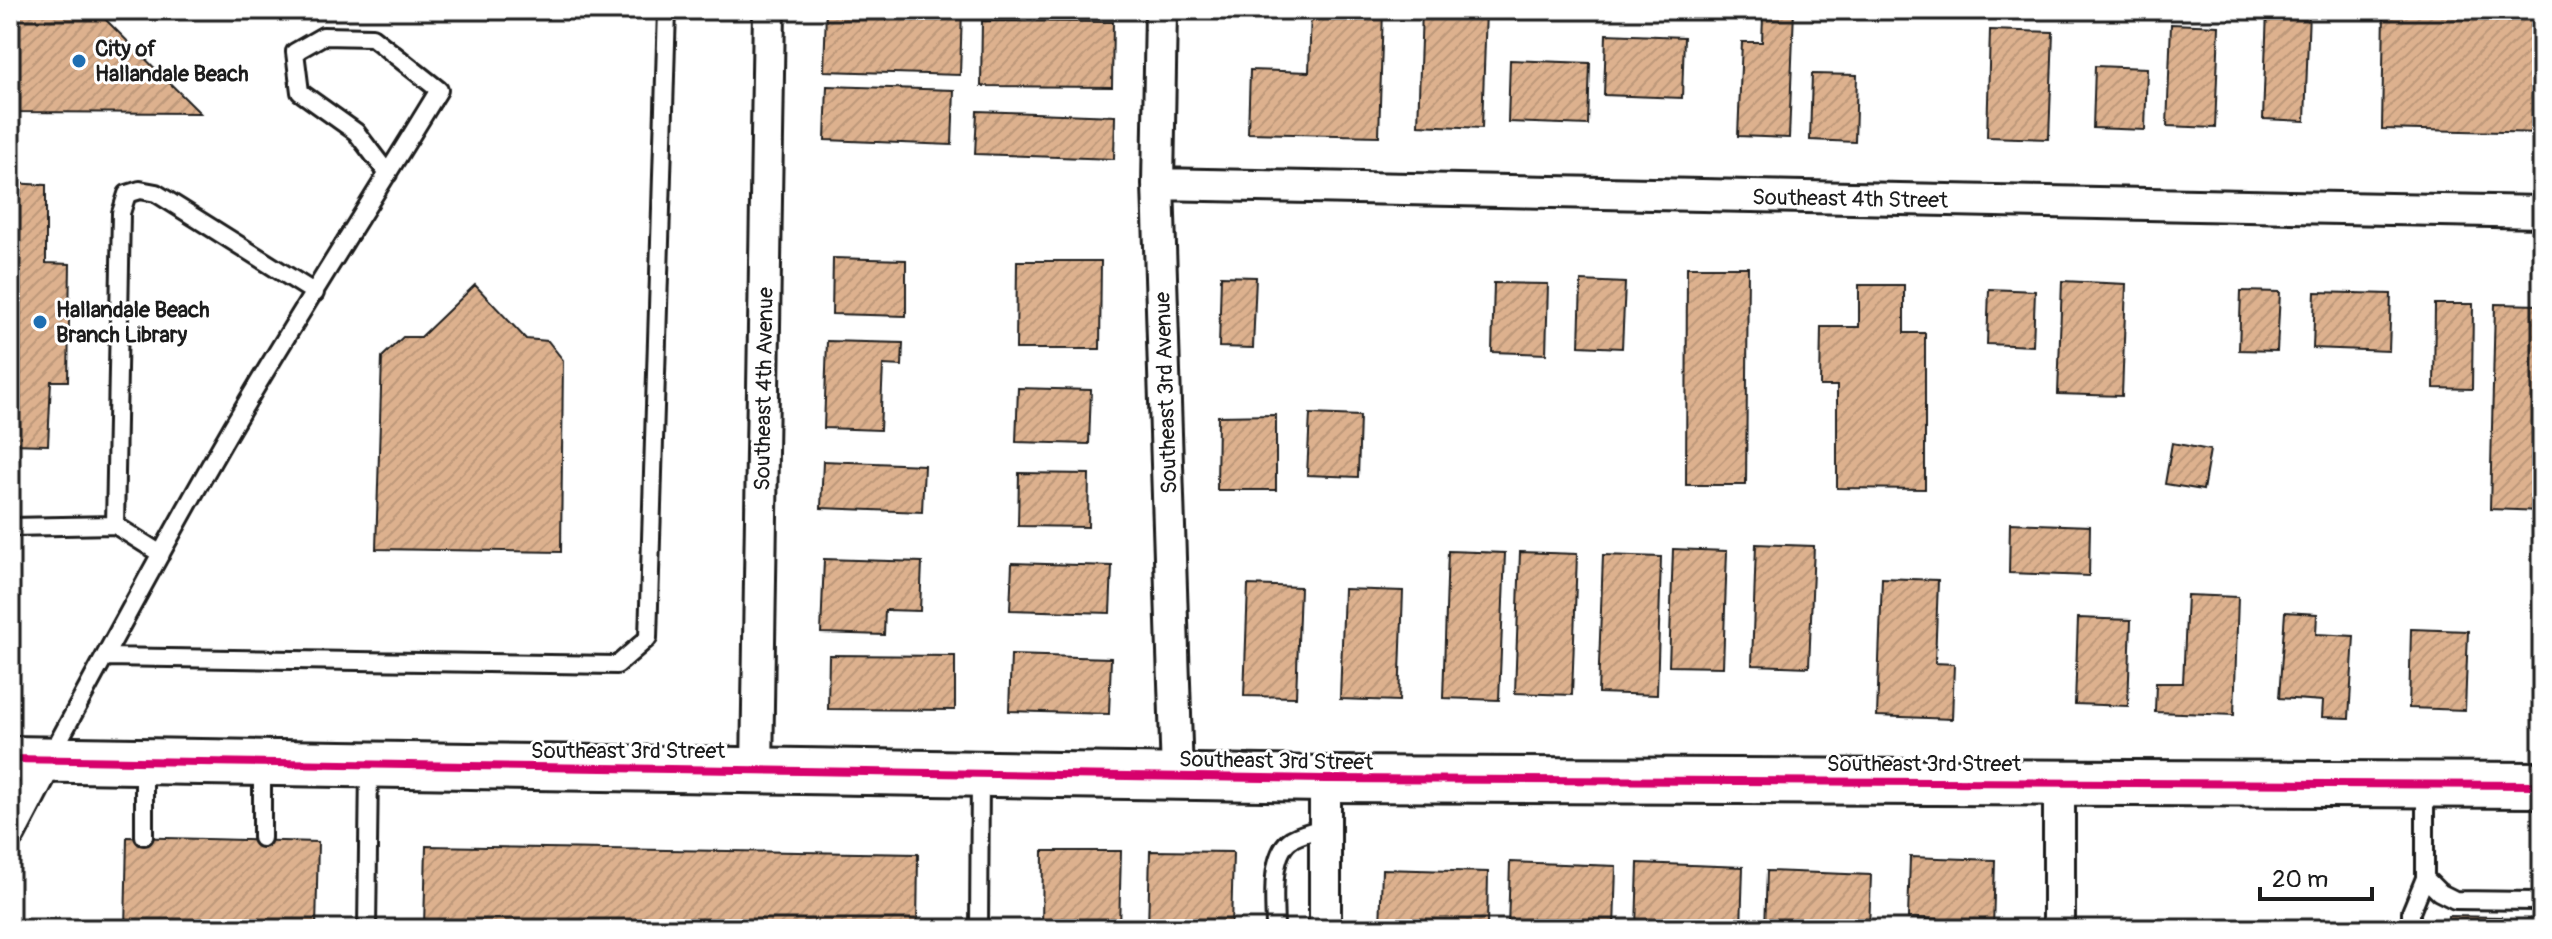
<svg xmlns="http://www.w3.org/2000/svg" width="2552" height="939" font-family="Pangolin,sans-serif">
	<style>
		.building { fill: url(#building-hatch); stroke: #1c1c1c; stroke-width: 2 }
		.lines { fill: none; stroke-linecap: round; stroke-linejoin: round }
		.lane-casing { stroke: #1c1c1c; stroke-width: 22 }
		.street-casing { stroke: #1c1c1c; stroke-width: 36 }
		.secondary-casing { stroke: #1c1c1c; stroke-width: 50 }
		.lane { stroke: #fff; stroke-width: 16 }
		.street { stroke: #fff; stroke-width: 30 }
		.secondary { stroke: #fff; stroke-width: 44 }
		.cycleway-casing { stroke: #fff; stroke-width: 13 }
		.cycleway { stroke: #d6006c; stroke-width: 8 }
		.poi-dot { fill: #1f6fb2; stroke: #fff; stroke-width: 3 }
		.labels { text-anchor: middle; stroke-width: 6; stroke-linejoin: round; paint-order: stroke }
		.poi-label { font-size: 22px; font-weight: bold; fill: #1c1c1c; stroke: #fff; text-anchor: start }
		.street-label { font-size: 22px; fill: #1c1c1c; stroke: #fff }
	</style>
	<defs>
		<pattern id="building-hatch" width="6" height="6" patternUnits="userSpaceOnUse" patternTransform="scale(2)"><rect width="6" height="6" fill="#ddb18e"/><path d="M-1 1l2-2M0 6l6-6M5 7l2-2" fill="none" stroke="#bd987a"/></pattern>
	</defs>
	<rect width="100%" height="100%" fill="#fff"/>
	<filter id="ink" filterUnits="userSpaceOnUse"><feTurbulence type="fractalNoise" baseFrequency=".0125" numOctaves="2"/><feDisplacementMap in="SourceGraphic" scale="16" xChannelSelector="R" yChannelSelector="G"/><feConvolveMatrix kernelMatrix="1 2 1 2 8 2 1 2 1" color-interpolation-filters="sRGB"/></filter>
	<g filter="url(#ink)">
		<path class="building" d="M10,10H96L200,113L10,112Z
			M826,10H962L960,75L824,71Z
			M1311,10H1383L1379,136L1248,133L1250,70L1309,72Z
			M1422,10H1486L1482,128L1418,125Z
			M1741,10H1794L1789,138L1738,136L1742,42H1762L1763,17L1740,16Z
			M1997,10H2042V13L1997,12Z
			M2267,10H2309L2305,121L2263,119Z
			M2384,10H2542V133L2382,129Z
			M982,21L1113,22L1112,87L981,86Z
			M2171,24L2219,26L2215,128L2167,126Z
			M1990,30L2053,32L2049,139L1987,137Z
			M1606,34L1684,37L1682,98L1604,95Z
			M1510,60L1590,63L1588,125L1508,122Z
			M2095,66L2147,68L2145,130L2093,128Z
			M1812,74L1857,75L1855,142L1810,140Z
			M827,86L954,90L952,145L825,140Z
			M977,111L1115,116L1114,159L975,154Z
			M10,183L46,185V263L70,264L68,381H51L48,445L10,444Z
			M833,258L906,260V316L832,314Z
			M1017,261H1101L1100,349H1016Z
			M1687,267H1748L1746,485H1686Z
			M1221,276L1256,277L1253,348L1219,347Z
			M1581,281L1625,283L1622,348L1579,346Z
			M2062,281L2126,284L2122,396L2058,394Z
			M1494,283L1548,284L1546,354L1492,352Z
			M475,285L526,339L548,341L563,360L561,552L376,549L382,357L403,337H421Z
			M1859,285H1904V333H1925V489L1837,488V386H1820L1821,327H1859Z
			M1989,289L2035,291L2033,346L1987,344Z
			M2241,291L2280,292L2277,351L2239,350Z
			M2315,292L2391,294L2389,351L2313,348Z
			M2435,304H2473L2472,389L2434,388Z
			M2495,304L2542,305V511L2490,509Z
			M827,341L903,343L902,366L883,365L880,430L824,428Z
			M1018,388L1091,390L1089,444L1016,442Z
			M1310,414L1360,416L1358,477L1307,475Z
			M1276,415V490H1217L1218,416Z
			M2172,443L2210,450L2203,490L2165,484Z
			M823,461L924,465L922,512L821,508Z
			M1019,473L1089,474L1088,527L1018,526Z
			M2010,523L2090,526L2089,576L2009,573Z
			M1756,544L1814,546L1809,667L1752,665Z
			M1673,549L1727,551L1723,667L1669,666Z
			M1448,551L1505,553L1499,700L1443,698Z
			M1520,552L1577,554L1572,695L1515,693Z
			M1603,555L1661,557L1657,695L1598,693Z
			M824,559L922,562L920,611L885,610L884,635L821,633Z
			M1012,563L1112,566L1110,613L1010,610Z
			M1882,578L1938,580L1935,663L1954,664L1952,719L1877,716Z
			M1248,585L1300,587L1296,697L1244,696Z
			M1344,589L1403,591L1399,701L1340,699Z
			M2187,595L2238,597L2234,715L2155,712L2156,683H2183Z
			M2285,612L2317,614L2316,634L2354,636L2349,718L2322,717L2323,701L2279,698Z
			M2078,618L2131,620L2128,706L2075,704Z
			M2411,629L2468,631L2465,710L2409,708Z
			M829,655L955,656V710L828,709Z
			M1011,655L1111,658L1109,714L1009,711Z
			M127,837L318,842L316,929H125Z
			M426,846L918,854L917,929L424,927Z
			M1043,851H1121L1119,929H1042Z
			M1150,851L1233,852L1231,929H1148Z
			M1910,857L1995,860L1993,929H1938V919L1908,918Z
			M1510,862L1616,866L1614,929H1508Z
			M1638,863L1743,867L1741,929H1636Z
			M1382,869L1488,872L1487,929H1380Z
			M1767,871L1871,875L1869,929H1765Z
			M2448,916L2501,917V929H2447Z"/>
		<g class="lines">
			<g class="lane-casing">
				<path id="lane" d="M115,525L121,213L127,194L140,190L156,193L315,293
					M10,527L115,525L161,554
					M105,657L617,665L648,638L667,10
					M51,755C109,649 166,541 227,436C295,319 369,205 439,90L372,37L323,36L295,52L300,92L356,132L388,174
					M2425,786V878L2439,892L2455,900L2535,901L2542,905
					M144,836V762
					M262,838V764
					M367,929L369,767
					M979,929L980,775
					M1275,929C1275,906 1269,858 1289,841C1297,834 1315,831 1325,827
					M2411,929V912L2425,878"/>
			</g>
			<g class="street-casing">
				<path id="street" d="M1161,10L1158,184L1177,776
					M1158,184L2542,212
					M757,769L769,10
					M1325,779V929
					M2059,781V929
					M10,833L48,760"/>
			</g>
			<g class="secondary-casing">
				<path id="secondary" d="M10,759L1325,779L2542,785"/>
			</g>
			<use href="#lane" class="lane"/>
			<use href="#street" class="street"/>
			<use href="#secondary" class="secondary"/>
			<g class="cycleway-casing">
				<path id="cycleway" d="M10,759L1325,779L2542,785"/>
			</g>
			<use href="#cycleway" class="cycleway"/>
		</g>
	</g>
	<g class="poi-dot">
		<circle cx="79" cy="61" r="8"/>
		<circle cx="40" cy="322" r="8"/>
	</g>
	<g class="labels">
		<g class="poi-label">
			<text x="95" y="56">City of<tspan x="95" dy="25">Hallandale Beach</tspan></text>
			<text x="56" y="317">Hallandale Beach<tspan x="56" dy="25">Branch Library</tspan></text>
		</g>
		<g class="street-label">
			<text transform="translate(1850 198) rotate(1)" y="8">Southeast 4th Street</text>
			<text transform="translate(763 389) rotate(-89)" y="8">Southeast 4th Avenue</text>
			<text transform="translate(1165 393) rotate(-92)" y="8">Southeast 3rd Avenue</text>
			<text x="628" y="758">Southeast 3rd Street</text>
			<text transform="translate(1276 760) rotate(1)" y="8">Southeast 3rd Street</text>
			<text x="1924" y="771">Southeast 3rd Street</text>
		</g>
	</g>
	<rect width="2552" height="939" fill="none" stroke="#fff" stroke-width="40"/>
	<rect x="20" y="20" width="2512" height="899" fill="none" stroke="#1c1c1c" stroke-width="3" filter="url(#ink)"/>
	<path d="M2260 887v12h112v-12" fill="none" stroke="#1c1c1c" stroke-width="4"/>
	<text x="2272" y="887" font-size="24" fill="#1c1c1c" stroke="#ffffff" stroke-width="6" paint-order="stroke">20 m</text>
</svg>
